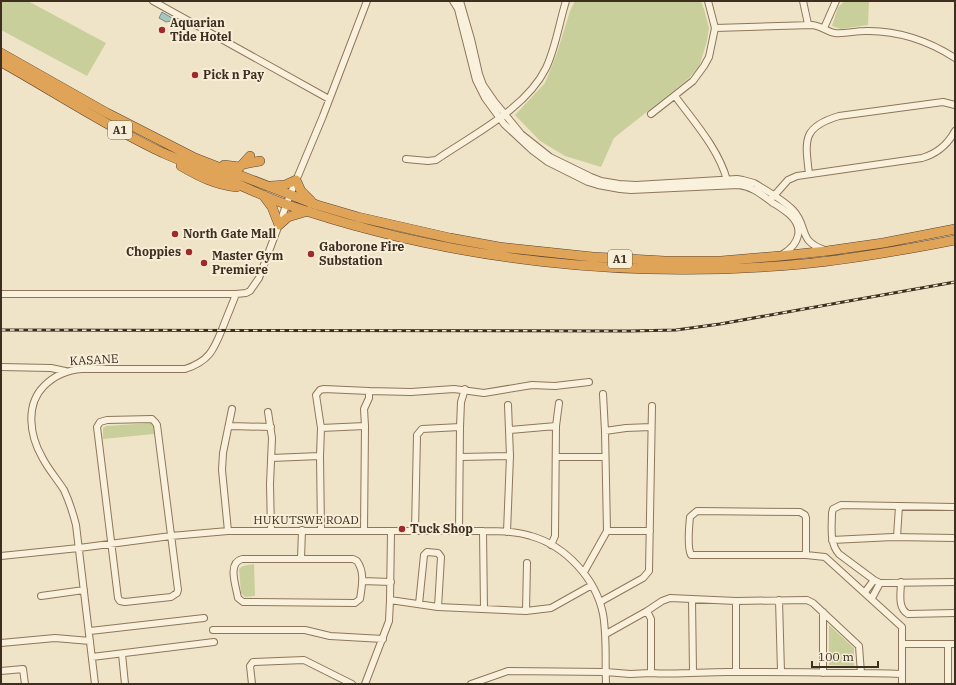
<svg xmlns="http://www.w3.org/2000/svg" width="956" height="685" font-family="'IBM Plex Serif',serif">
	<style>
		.green { fill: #c9cf9b }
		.water { fill: #a9c4bc; stroke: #6f938a }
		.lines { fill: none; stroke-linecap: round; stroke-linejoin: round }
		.minor-casing { stroke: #8d765c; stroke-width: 8 }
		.highway-casing { stroke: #5b4430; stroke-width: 10 }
		.minor { stroke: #faf1dc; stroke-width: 6 }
		.highway { stroke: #e0a458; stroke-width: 9 }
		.rail-casing { stroke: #3d2e20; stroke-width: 3 }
		.rail { stroke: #f7eed8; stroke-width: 1.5; stroke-dasharray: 4.5; stroke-linecap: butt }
		.poi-dot { fill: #9e2a2b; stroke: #f7eed8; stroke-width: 1.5 }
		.labels { text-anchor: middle; stroke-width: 4; stroke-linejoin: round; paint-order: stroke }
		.shield { fill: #f7eed8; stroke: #756857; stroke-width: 1 }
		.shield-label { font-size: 11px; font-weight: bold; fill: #3d2e20 }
		.poi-label { font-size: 12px; font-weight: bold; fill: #3d2e20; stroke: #f7eed8; text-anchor: start }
		.street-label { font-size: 12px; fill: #3d2e20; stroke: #f7eed8 }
	</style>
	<rect width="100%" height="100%" fill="#f0e4c8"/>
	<path class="green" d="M1,1H28L106,43L87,76L1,30Z
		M575,1H701L704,9L709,28L707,41L699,67L688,79L614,138L601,167L565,156L540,141L515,115L545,83L557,53L570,11Z
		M845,1H869L868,25L841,29L832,26L838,7Z
		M151,423L154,427V434L103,439V428L106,426Z
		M254,564L255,596L245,597L241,593L239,569L243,566Z
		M829,625L854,648V666L829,665Z"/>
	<path class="water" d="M162,12L172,18L171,21L166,22L159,18Z"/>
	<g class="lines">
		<g class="minor-casing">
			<path id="minor" d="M153,1L329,99
				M453,1L458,9L476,80L485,98L504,124L532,150L548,162L588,182L598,185L620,189L631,190L738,185C752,186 762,195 773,203C779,206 784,210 789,214C805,228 799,244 783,254
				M460,1L471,39L479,74L483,85L494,101L521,134L550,157L591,177L601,181L619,184L636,185L737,179L743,180L754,183C767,191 782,199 793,210C809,227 797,241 825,250
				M803,1L808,24
				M715,28L812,25C822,26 827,32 835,33C845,34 855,31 865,31C897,30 929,41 955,58
				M824,28L836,1
				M675,96C694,122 718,148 727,180
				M651,114L693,81L704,66L709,57L715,28L708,1
				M406,159L428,161L436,160C472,135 526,109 546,68C556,47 559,23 566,1
				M809,174C805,140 802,127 839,116L943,102L955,105
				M772,198L788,180L797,176L922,158C936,154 948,144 955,131
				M1,294H236
				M1,367L51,368L65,371
				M369,391L411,392L454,389L484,393L532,385L555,386L589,382
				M268,412L272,438L270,484L271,531
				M152,419L155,422L157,425L178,590L177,593L171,597L125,602L120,601L118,598L97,427L100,422L107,420Z
				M230,426L271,427
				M460,427L461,402L465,389
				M321,428L316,395L320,390L324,389L369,391V398L364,409L365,426
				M510,430L556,426
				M605,431L626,428L651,427
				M460,457L510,456
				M556,457H605
				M271,458L320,456
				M955,507L841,505L833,509L832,513C832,526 829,543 839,554L874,580L880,583L955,582
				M321,530L320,456L321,428L365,426L364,531
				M228,531L222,470L223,453L232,409
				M415,531L417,435L422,429L460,427L459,531
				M483,531L484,609
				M607,531H650
				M507,532L510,456L508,405
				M897,537L899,506
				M832,540L893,537L955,538
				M551,545L555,536L556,426L559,403
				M806,555V518L805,515L800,512L697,511L690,517C689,527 687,547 691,555H806L825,557L902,627V684
				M1,556L79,548L171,536L228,531H483C499,531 516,531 531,536C566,546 596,579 603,614C607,637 605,660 606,684
				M242,559H353L357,561C365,572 362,586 360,599L355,603L243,602L238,598C236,586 227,563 242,559Z
				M301,559L302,530
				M584,572L607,531L605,431L603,394
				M362,581L391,582
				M901,582C901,592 897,608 908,614L955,613
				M865,592L874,580
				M41,596L84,590
				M872,598L880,583
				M692,599L693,672
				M390,600L438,607L526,611L551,608L592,585
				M779,600L781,672
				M736,601V672
				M600,602L643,578L649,571L652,406
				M419,604L424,555L427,552L438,553L441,557L438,607
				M526,611L527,563
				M647,611L651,619V673C676,675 702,672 728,672C786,672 844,672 902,674
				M213,630H305L330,636L383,639
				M90,631L204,618
				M606,634L647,611L662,601L670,598L736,601L807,600L813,603L859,646L861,673
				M1,643L55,638L90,641
				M903,644H955
				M948,644V684
				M122,654L125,684
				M92,657L214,642
				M1,671L23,669L25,684
				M823,673V612
				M95,684L76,525C73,513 69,501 64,490C57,479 48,469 42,457C30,436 25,405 44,386C55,375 67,370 82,369H185C210,361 214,349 223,327C227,316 232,305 236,294L246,293L250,291L259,278L290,195L323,116L367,1
				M252,684L250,666L253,662L304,660L352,684
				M365,684L389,621L390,600L391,532
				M471,684L508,671L606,672L630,674L651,673"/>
		</g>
		<g class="highway-casing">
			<path id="highway" d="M1,53L107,113L195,158L317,205L358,217L450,238L499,247L593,257L665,261H721L780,256L827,251L883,243L955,229
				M1,62C55,92 107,127 163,153C184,162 206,171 228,180C247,188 267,198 288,205C452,261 629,280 802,264C853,259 904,250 955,240
				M244,164L260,161
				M224,165L240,167L250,156
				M181,166C200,177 216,185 237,187
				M271,186L285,185L296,180L301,191L311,201
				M263,195L272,207L279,225
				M279,225L288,217L308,211"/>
		</g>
		<use href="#minor" class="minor"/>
		<use href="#highway" class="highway"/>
		<g class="rail-casing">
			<path id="rail" d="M1,330L630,331L676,330L720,324L955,282"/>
		</g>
		<use href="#rail" class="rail"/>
	</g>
	<g class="poi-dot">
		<circle cx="162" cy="30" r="4"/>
		<circle cx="195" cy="75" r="4"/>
		<circle cx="175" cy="234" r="4"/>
		<circle cx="189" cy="252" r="4"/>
		<circle cx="311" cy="254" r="4"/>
		<circle cx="204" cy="263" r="4"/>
		<circle cx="402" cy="529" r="4"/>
	</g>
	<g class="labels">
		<g class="shield">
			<rect x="108" y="121" width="24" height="18" rx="3"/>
			<rect x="608" y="250" width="24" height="18" rx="3"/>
		</g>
		<g class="shield-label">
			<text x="120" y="134">A1</text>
			<text x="620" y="263">A1</text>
		</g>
		<g class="poi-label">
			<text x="170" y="27">Aquarian<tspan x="170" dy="14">Tide Hotel</tspan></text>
			<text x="203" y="79">Pick n Pay</text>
			<text x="183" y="238">North Gate Mall</text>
			<text x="319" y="251">Gaborone Fire<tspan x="319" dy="14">Substation</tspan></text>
			<text x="181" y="256" text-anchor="end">Choppies</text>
			<text x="212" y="260">Master Gym<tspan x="212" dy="14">Premiere</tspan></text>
			<text x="410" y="533">Tuck Shop</text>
		</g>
		<g class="street-label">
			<text transform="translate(94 360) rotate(-3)" y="4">KASANE</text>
			<text x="306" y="524">HUKUTSWE ROAD</text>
		</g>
	</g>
	<rect width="956" height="685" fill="none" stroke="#3d2e20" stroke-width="4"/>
	<path d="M812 661v6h66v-6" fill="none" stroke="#3d2e20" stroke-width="2"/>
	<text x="818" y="661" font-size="12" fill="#3d2e20" stroke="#f7eed8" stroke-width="3" paint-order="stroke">100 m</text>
</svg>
